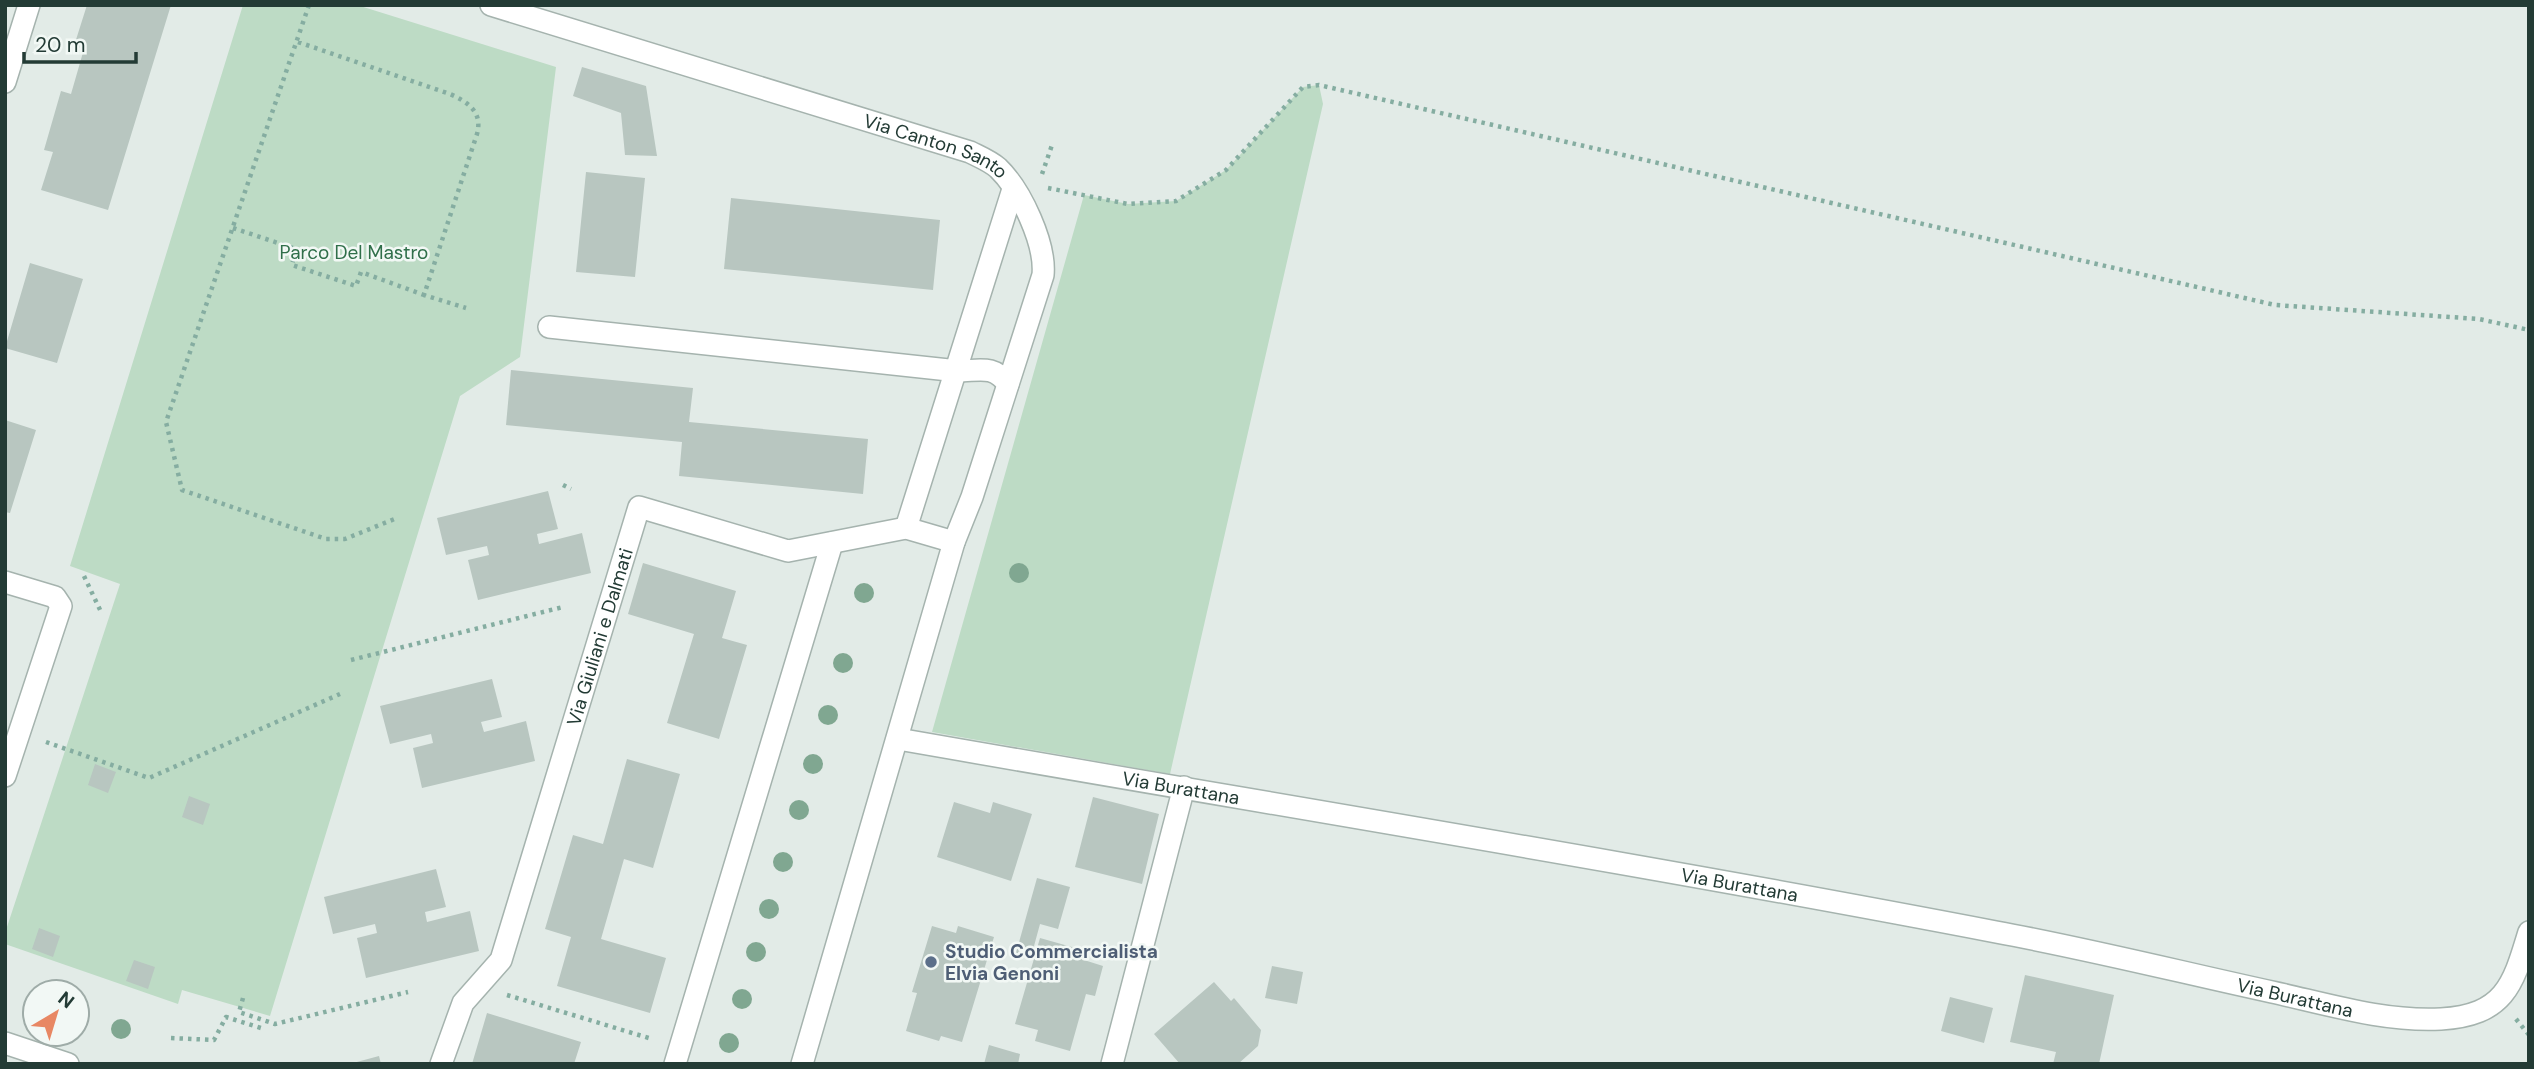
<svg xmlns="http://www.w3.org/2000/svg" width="2534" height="1069" font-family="'DM Sans',sans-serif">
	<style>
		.green { fill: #bddbc5 }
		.building { fill: #b8c6c0 }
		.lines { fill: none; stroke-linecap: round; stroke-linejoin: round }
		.minor-casing { stroke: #a5b3ae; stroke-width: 24 }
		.path { stroke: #85ada1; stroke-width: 4.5; stroke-dasharray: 3.5 5; stroke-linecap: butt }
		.minor { stroke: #fff; stroke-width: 21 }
		.tree { fill: #80a791 }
		.service-dot { fill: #5c6f8a; stroke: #f2f8f5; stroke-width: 2.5 }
		.labels { text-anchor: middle; stroke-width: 5; stroke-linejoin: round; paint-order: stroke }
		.street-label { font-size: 19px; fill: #233b35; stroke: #f2f8f5 }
		.park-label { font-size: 19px; fill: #306f4a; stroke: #f2f8f5 }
		.service-label { font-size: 19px; font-weight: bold; fill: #4e5e75; stroke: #f2f8f5; text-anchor: start }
	</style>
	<rect width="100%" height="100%" fill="#e2ebe7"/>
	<path class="green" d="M243,5H357L556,67L520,357L460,396L270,1016L182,990L178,1004L5,944V933L120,584L70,566Z
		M1319,85L1323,104L1170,774L932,732L1084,195L1128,204L1176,201L1226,170L1303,87Z"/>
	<path class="building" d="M87,5H171L108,210L41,190L53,152L44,150L61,91L71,94L84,49L74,46Z
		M582,67L646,86L657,156L625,155L621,113L573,96Z
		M586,172L645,178L635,277L576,272Z
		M731,198L940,220L933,290L724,269Z
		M30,263L83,279L57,363L5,348Z
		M511,370L693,388L689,422L868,439L863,494L679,476L682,442L506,425Z
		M5,420L36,430L10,513L5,512Z
		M548,491L558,529L537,534L539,544L582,533L591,573L478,600L468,560L489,555L487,546L446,555L437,518Z
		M643,563L736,591L722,638L747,645L719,739L667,723L694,634L628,614Z
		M492,679L502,717L481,722L484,732L526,721L535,761L422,788L413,748L433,743L431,734L390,744L380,706Z
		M627,759L680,774L653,868L624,859L601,939L666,958L650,1013L557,986L571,937L545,929L573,835L603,844Z
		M95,764L116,772L108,793L88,785Z
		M189,796L210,804L203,825L182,817Z
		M1093,797L1159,814L1142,884L1075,867Z
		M954,802L990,813L993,802L1032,814L1011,881L937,857Z
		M436,869L446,907L425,912L427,922L470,911L479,951L366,978L357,938L377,933L375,924L333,934L324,897Z
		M1037,878L1070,887L1058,929L1040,924L1031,957L1016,953Z
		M932,926L956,933L958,926L994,937L962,1042L941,1036L939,1041L906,1031L917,993L912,992Z
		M39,928L60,936L53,957L32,949Z
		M1040,938L1086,951L1084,960L1103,966L1095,996L1086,994L1070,1051L1035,1041L1038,1030L1015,1024Z
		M134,960L155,967L148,989L126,981Z
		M1272,966L1303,972L1297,1004L1265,998Z
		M2025,975L2114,995L2099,1064H2053L2056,1052L2010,1042Z
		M1214,982L1231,1001L1234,998L1261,1030L1258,1046L1238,1064H1180L1154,1034Z
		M1950,997L1993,1008L1984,1043L1941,1031Z
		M487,1013L581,1042L574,1064H472Z
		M989,1045L1020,1054L1018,1064H984Z
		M379,1056L381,1064H353V1063Z"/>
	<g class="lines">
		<g class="minor-casing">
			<g id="minor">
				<path id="s1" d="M491,5L970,152C980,157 990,161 998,168C1021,190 1046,244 1043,275L972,497L954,542L802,1064"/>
				<path d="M5,82L29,5"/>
				<path d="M549,327L958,371C979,371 993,364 1008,384"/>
				<path d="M906,528L1013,189"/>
				<path d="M5,582L55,597L61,606L5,776"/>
				<path id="s2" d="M898,739C1264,803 1631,862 1996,932C2089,949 2180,972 2272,992C2327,1004 2384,1022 2441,1019C2505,1015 2513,985 2529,932"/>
				<path d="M5,1043L68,1064"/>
				<path id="s3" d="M441,1064L463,1003L501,960L639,507L788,551L906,528L954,542"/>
				<path d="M675,1064L832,543"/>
				<path d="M1112,1064L1184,787"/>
			</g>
		</g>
		<path class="path" d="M309,5L166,422L182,490L326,539H345L397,518
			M298,42L450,94C468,102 483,112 477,134L424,295L466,308
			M1042,174L1052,145
			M1048,188L1128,204L1176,201L1226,170L1303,87L1319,85L2275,305L2479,319L2529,330
			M233,228L296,249L292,265L356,286L361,272L424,295
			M563,485L571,489
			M84,576L102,614
			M351,660L563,607
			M46,742L149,778L340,694
			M507,995L652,1039
			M243,998L239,1012L275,1024L408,992
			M2516,1019L2529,1035
			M171,1038L214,1040L226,1017L264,1029"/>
		<use href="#minor" class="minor"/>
	</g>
	<g class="tree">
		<circle cx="1019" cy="573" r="10"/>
		<circle cx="864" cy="593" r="10"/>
		<circle cx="843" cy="663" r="10"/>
		<circle cx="828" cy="715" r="10"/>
		<circle cx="813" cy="764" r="10"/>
		<circle cx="799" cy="810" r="10"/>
		<circle cx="783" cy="862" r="10"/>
		<circle cx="769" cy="909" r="10"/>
		<circle cx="756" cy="952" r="10"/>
		<circle cx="742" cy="999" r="10"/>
		<circle cx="121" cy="1029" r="10"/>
		<circle cx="729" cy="1043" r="10"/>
	</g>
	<circle class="service-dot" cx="931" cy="962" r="7"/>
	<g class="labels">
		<g class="street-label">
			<text dy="7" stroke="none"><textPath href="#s1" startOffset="467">Via Canton Santo</textPath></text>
			<text dy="7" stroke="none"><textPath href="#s3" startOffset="460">Via Giuliani e Dalmati</textPath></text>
			<text dy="7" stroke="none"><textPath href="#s2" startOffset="287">Via Burattana</textPath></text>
			<text dy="7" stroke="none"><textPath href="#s2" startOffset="854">Via Burattana</textPath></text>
			<text dy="7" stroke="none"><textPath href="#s2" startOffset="1421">Via Burattana</textPath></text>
		</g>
		<g class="park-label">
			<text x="354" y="259">Parco Del Mastro</text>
		</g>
		<g class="service-label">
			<text x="945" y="958">Studio Commercialista<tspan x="945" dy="22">Elvia Genoni</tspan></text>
		</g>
	</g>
	<rect width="2534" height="1069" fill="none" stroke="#233b35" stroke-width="14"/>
	<g transform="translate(56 1013) rotate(38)"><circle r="33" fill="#f2f8f5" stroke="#9faca8" stroke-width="2"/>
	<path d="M0-5L12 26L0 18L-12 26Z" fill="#e88763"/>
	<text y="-10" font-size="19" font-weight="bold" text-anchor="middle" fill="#233b35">N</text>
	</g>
	<path d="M24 52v10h112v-10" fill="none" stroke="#233b35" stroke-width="3.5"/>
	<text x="35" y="52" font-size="21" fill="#233b35" stroke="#f2f8f5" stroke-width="5" paint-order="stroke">20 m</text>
</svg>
